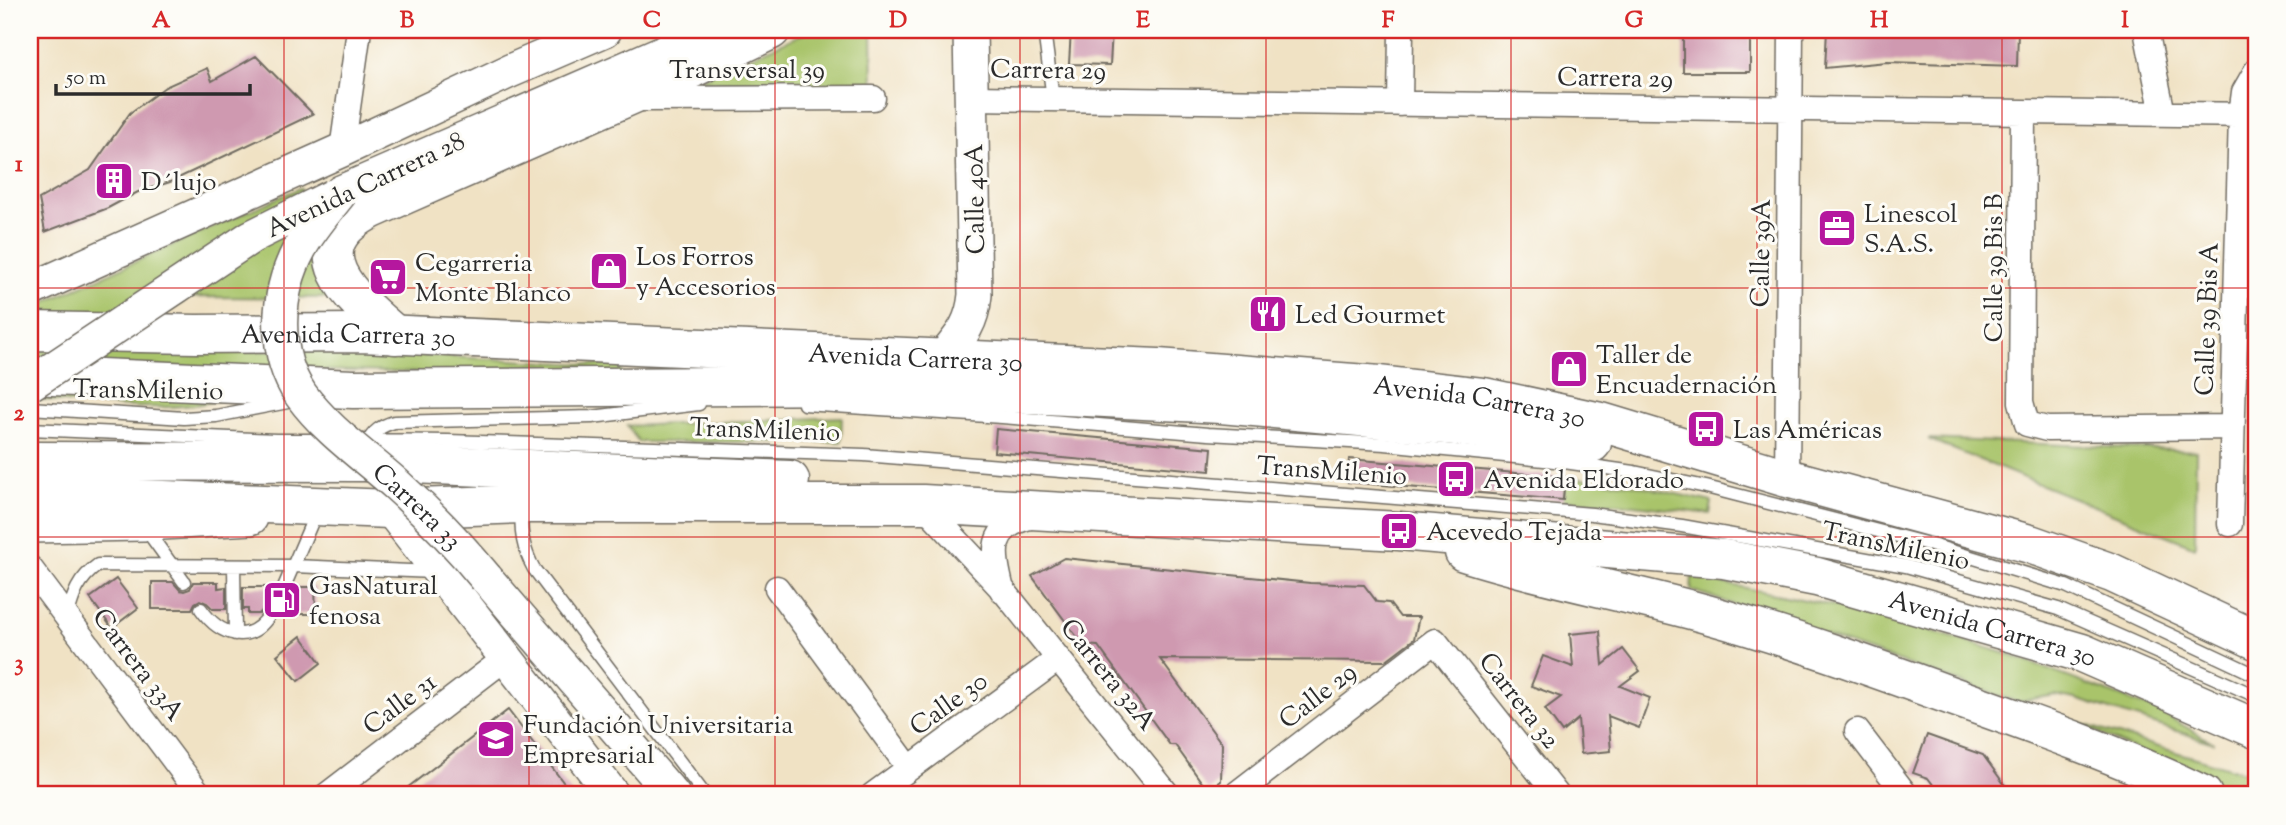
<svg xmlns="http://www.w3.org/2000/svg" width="2286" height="825" font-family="'Sorts Mill Goudy',serif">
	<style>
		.green { fill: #a9c46b; stroke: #6a784b; stroke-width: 2 }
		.building { fill: #cf99b0 }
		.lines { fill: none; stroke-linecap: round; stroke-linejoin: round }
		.lane-casing { stroke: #706b61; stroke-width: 15 }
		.street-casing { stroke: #706b61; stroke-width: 27 }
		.secondary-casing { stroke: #706b61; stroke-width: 36 }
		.highway-casing { stroke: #706b61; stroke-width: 41 }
		.lane { stroke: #fff; stroke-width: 12 }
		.street { stroke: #fff; stroke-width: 24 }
		.secondary { stroke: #fff; stroke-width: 33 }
		.highway { stroke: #fff; stroke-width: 38 }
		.secondary-bridge-casing { stroke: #706b61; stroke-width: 36; stroke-linecap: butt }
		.secondary-bridge { stroke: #fff; stroke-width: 33 }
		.grid { fill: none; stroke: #d62828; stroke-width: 2; stroke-opacity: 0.55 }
		.labels { text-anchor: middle; stroke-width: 6; stroke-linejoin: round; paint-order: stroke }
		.street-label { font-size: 26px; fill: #2b2b2b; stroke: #fdfcf7 }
		.poi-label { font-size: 26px; fill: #2b2b2b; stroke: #fdfcf7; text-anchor: start }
		.neatline { fill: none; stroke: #d62828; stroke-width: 2.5 }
		.grid-label { font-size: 23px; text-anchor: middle; font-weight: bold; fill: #d62828 }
	</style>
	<rect width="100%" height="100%" fill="#fdfcf7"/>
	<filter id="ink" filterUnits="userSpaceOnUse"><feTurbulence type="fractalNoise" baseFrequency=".0143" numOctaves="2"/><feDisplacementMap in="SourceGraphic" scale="14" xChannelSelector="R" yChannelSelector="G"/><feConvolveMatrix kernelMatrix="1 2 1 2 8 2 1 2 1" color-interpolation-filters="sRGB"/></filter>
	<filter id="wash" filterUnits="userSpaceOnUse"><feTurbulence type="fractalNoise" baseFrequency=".00686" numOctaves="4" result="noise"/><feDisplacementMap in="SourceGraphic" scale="28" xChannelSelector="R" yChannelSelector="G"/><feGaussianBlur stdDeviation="1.57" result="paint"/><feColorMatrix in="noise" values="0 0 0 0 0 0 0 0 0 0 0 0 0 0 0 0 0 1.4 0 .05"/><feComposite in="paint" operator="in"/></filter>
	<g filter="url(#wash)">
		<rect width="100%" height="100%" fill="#f0e2c4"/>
		<path class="green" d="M811,30H872L873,91L697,81Z
			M300,188L325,231L336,298L190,297L164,315L30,314V309Z
			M30,350L339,351L621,366L622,377L30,364Z
			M71,386L218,400C165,415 85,403 30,399Z
			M842,417L841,442H639L627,426Z
			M1928,439L2196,451L2195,547Z
			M1565,477L1632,484L1712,502L1710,514L1626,504L1563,500Z
			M1692,577L1874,614L2001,652L2158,711L2214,743L2076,699L2054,695L2017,702L1691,590Z
			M2075,722L2256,776V795H2232Z"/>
		<g id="blocks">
			<path class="building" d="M1071,30H1112L1110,65L1069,64Z
				M1683,30H1750V72H1683Z
				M1827,30H2018L2017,66L1887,62L1825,68Z
				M256,56L313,114L170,182L138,192L108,208L45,232L39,199L90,170L130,113L165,87L207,68L212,81Z
				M996,429L1212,448L1210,471L994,452Z
				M1349,459L1565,477L1563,500L1347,482Z
				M1064,558L1310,583L1364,585L1377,602L1389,603L1400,617H1419L1414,639L1385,661L1160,659L1222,744L1221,781L1208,791L1175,745H1170L1098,646L1083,645L1032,576Z
				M116,579L138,608L112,628L90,598Z
				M152,582H173L180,590L184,591L190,589L193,582H218V588L226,587V609H213L207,603L200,600L195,603L192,609H152Z
				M243,587H275L277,593L284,596L290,594L294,587H315L316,614H279L276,608L271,605L266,606L259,614H248V609H243Z
				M1600,631L1603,665L1623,649L1640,671L1620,686L1650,698L1639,728L1608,716L1611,751L1581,754L1578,719L1562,732L1545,709L1561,697L1531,686L1543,656L1573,667L1570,634Z
				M301,636L321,663L298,681L277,655Z
				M508,710L573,795H398Z
				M1927,735L1983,755L2012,795H1941L1928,778L1913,773Z"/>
		</g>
	</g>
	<g filter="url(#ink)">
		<use href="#blocks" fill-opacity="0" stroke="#706b61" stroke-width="2"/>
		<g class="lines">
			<g class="lane-casing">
				<path id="lane" d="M1044,30L1053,99
					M804,404L1002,417L1208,434L1385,444L1564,462L1634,472L1706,487L1925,543L2066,586L2256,675
					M30,408L184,418L216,416L288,402
					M30,429L276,440H334
					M356,440L448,441L864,455L1592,514L1682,526L1906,566L2058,609L2256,696
					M367,444C373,431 381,426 394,422L592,417L699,404
					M522,509C520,532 523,549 534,569L705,795
					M145,528L184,582
					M234,566L235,634
					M284,587L315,515
					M201,609C220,636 250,646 270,614
					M67,617C73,595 78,579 98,565L294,566L433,572"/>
			</g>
			<g class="street-casing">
				<path id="street" d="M2146,30L2163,114
					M972,98L2256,115
					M639,99L873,98
					M1400,104L1401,30
					M2023,112L2021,402L2027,424L2047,429L2232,427
					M342,150L359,30
					M1787,478L1791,30
					M923,504L1003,590L1168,795
					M2230,524L2241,115L2244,92L2256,71
					M30,568L200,795
					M777,588L909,768
					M1002,590C993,552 987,526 1034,516
					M1857,731L1906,795
					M327,795L507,657
					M873,795L1058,659
					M1235,795L1435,641L1557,795"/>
			</g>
			<g class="secondary-casing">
				<path id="secondary" d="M341,192L684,43L723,30
					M30,290L342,150L510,71L605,30
					M942,359C961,336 972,325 975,295L970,30
					M371,510L390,509L613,795
					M30,526L143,524L251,518
					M486,578L673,795"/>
			</g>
			<g class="highway-casing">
				<g id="highway">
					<path id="s1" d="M30,331L196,334L361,333L1158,368L1380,385L1484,397L1601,422L1787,478L2030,544L2112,573L2256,640"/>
					<path d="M395,335C352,298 294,249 372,209L693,68L771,30"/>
					<path d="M30,375L353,389L852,385L1221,404L1446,425L1592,443"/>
					<path d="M30,461L364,462L790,480"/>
					<path id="s2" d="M30,497L139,499L390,509L522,504H923L1399,531L1724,559L1817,577L2082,653L2256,729"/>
					<path d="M1464,552C1545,578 1629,592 1710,615C1792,638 1872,667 1952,696C2037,726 2122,756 2203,795"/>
				</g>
			</g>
			<use href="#lane" class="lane"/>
			<use href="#street" class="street"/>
			<use href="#secondary" class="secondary"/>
			<use href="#highway" class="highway"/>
			<g class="secondary-bridge-casing">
				<g id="secondary-bridge">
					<path id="s3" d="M341,192C327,210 311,228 300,248C276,292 272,353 301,395C327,431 366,457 398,486C430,515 459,545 486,578"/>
					<path d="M30,384L251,237L333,196"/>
				</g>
			</g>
			<use href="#secondary-bridge" class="secondary-bridge"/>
		</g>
	</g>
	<path class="grid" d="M284,30V795M529,30V795M775,30V795M1020,30V795M1266,30V795M1511,30V795M1757,30V795M2002,30V795M30,288H2256M30,537H2256"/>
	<defs>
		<g id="building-square" transform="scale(2.0125)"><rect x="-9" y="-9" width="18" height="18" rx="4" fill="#b5179e" stroke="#fdfcf7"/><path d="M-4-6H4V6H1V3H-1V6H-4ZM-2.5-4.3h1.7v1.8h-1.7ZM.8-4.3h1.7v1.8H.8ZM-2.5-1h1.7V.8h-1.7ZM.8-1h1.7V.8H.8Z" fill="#fff"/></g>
		<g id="office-square" transform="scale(2.0125)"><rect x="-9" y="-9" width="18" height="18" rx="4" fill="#b5179e" stroke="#fdfcf7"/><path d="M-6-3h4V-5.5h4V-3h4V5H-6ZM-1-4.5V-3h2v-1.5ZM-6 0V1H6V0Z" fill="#fff"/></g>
		<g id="shop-square" transform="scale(2.0125)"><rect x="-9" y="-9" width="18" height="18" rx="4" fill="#b5179e" stroke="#fdfcf7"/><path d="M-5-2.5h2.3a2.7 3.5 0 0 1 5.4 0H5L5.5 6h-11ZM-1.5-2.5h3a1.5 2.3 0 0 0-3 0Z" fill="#fff"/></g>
		<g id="supermarket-square" transform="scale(2.0125)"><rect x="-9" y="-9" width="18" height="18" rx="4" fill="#b5179e" stroke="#fdfcf7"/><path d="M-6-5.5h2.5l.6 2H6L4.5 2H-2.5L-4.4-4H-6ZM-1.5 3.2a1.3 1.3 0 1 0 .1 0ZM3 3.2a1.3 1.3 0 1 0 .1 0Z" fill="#fff"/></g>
		<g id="restaurant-square" transform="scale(2.0125)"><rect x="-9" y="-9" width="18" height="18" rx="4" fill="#b5179e" stroke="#fdfcf7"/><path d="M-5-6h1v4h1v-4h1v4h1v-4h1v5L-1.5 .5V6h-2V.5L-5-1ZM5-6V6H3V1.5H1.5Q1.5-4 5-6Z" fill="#fff"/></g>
		<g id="bus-square" transform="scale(2.0125)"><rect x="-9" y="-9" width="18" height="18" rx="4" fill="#b5179e" stroke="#fdfcf7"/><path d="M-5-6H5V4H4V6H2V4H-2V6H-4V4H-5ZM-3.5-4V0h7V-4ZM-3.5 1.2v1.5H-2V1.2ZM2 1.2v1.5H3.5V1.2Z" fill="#fff"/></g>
		<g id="fuel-square" transform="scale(2.0125)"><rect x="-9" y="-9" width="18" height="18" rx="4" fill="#b5179e" stroke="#fdfcf7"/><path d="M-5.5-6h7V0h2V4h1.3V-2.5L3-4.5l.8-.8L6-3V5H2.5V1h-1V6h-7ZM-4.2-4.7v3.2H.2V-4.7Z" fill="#fff"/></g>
		<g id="university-square" transform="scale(2.0125)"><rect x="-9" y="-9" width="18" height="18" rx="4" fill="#b5179e" stroke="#fdfcf7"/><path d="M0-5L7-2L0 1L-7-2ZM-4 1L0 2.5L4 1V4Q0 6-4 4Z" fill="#fff"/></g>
	</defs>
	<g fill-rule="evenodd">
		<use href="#building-square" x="114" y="181"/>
		<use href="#office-square" x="1837" y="228"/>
		<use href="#shop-square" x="609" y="271"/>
		<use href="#supermarket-square" x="388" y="277"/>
		<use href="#restaurant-square" x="1268" y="314"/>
		<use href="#shop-square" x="1569" y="369"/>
		<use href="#bus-square" x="1706" y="429"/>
		<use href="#bus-square" x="1456" y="479"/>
		<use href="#bus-square" x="1399" y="531"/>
		<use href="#fuel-square" x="282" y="600"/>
		<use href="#university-square" x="496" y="739"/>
	</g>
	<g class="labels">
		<g class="street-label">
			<text x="747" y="78">Transversal 39</text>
			<text transform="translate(1048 69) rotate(1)" y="9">Carrera 29</text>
			<text transform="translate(1615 77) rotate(1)" y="9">Carrera 29</text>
			<text transform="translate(365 184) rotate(-25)" y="9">Avenida Carrera 28</text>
			<text transform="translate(974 199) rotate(-91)" y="9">Calle 40A</text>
			<text transform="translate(1760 253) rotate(-89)" y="9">Calle 39A</text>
			<text transform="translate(1993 268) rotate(-90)" y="9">Calle 39 Bis B</text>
			<text transform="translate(2206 319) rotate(-88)" y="9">Calle 39 Bis A</text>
			<text dy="9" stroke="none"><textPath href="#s1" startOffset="318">Avenida Carrera 30</textPath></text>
			<text dy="9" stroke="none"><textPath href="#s1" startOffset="886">Avenida Carrera 30</textPath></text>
			<text transform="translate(148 389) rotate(1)" y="9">TransMilenio</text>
			<text dy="9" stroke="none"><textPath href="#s1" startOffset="1452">Avenida Carrera 30</textPath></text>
			<text transform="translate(765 429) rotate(2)" y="9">TransMilenio</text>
			<text transform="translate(1332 470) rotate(4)" y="9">TransMilenio</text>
			<text dy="9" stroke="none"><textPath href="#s3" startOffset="385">Carrera 33</textPath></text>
			<text transform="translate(1896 545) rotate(12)" y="9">TransMilenio</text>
			<text dy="9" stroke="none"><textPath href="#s2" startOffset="1974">Avenida Carrera 30</textPath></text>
			<text transform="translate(139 664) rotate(53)" y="9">Carrera 33A</text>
			<text transform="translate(1109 674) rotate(51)" y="9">Carrera 32A</text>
			<text transform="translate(1317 695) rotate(-38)" y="9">Calle 29</text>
			<text transform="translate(1520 700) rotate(52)" y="9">Carrera 32</text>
			<text transform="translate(399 703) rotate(-37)" y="9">Calle 31</text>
			<text transform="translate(948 703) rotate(-36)" y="9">Calle 30</text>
		</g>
		<g class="poi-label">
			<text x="141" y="190">D´lujo</text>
			<text x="1864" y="222">Linescol<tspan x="1864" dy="30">S.A.S.</tspan></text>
			<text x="636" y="265">Los Forros<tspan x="636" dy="30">y Accesorios</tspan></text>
			<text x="415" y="271">Cegarreria<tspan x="415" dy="30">Monte Blanco</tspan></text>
			<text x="1295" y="323">Led Gourmet</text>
			<text x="1596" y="363">Taller de<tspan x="1596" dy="30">Encuadernación</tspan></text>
			<text x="1733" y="438">Las Américas</text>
			<text x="1483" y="488">Avenida Eldorado</text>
			<text x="1426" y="540">Acevedo Tejada</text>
			<text x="309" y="594">GasNatural<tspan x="309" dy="30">fenosa</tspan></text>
			<text x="523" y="733">Fundación Universitaria<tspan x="523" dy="30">Empresarial</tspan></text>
		</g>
	</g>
	<rect width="2286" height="825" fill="none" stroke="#fdfcf7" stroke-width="77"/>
	<path d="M56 84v10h194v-10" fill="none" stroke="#2b2b2b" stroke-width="3.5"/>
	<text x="66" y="84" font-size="21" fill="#2b2b2b" stroke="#fdfcf7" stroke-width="5" paint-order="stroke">50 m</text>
	<rect x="38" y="38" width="2210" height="748" class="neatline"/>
	<g class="grid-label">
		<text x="161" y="27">A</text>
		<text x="407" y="27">B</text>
		<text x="652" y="27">C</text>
		<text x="898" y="27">D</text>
		<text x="1143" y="27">E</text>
		<text x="1388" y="27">F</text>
		<text x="1634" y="27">G</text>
		<text x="1879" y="27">H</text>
		<text x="2125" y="27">I</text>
		<text x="19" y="171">1</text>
		<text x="19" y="420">2</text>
		<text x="19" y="670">3</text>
	</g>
</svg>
